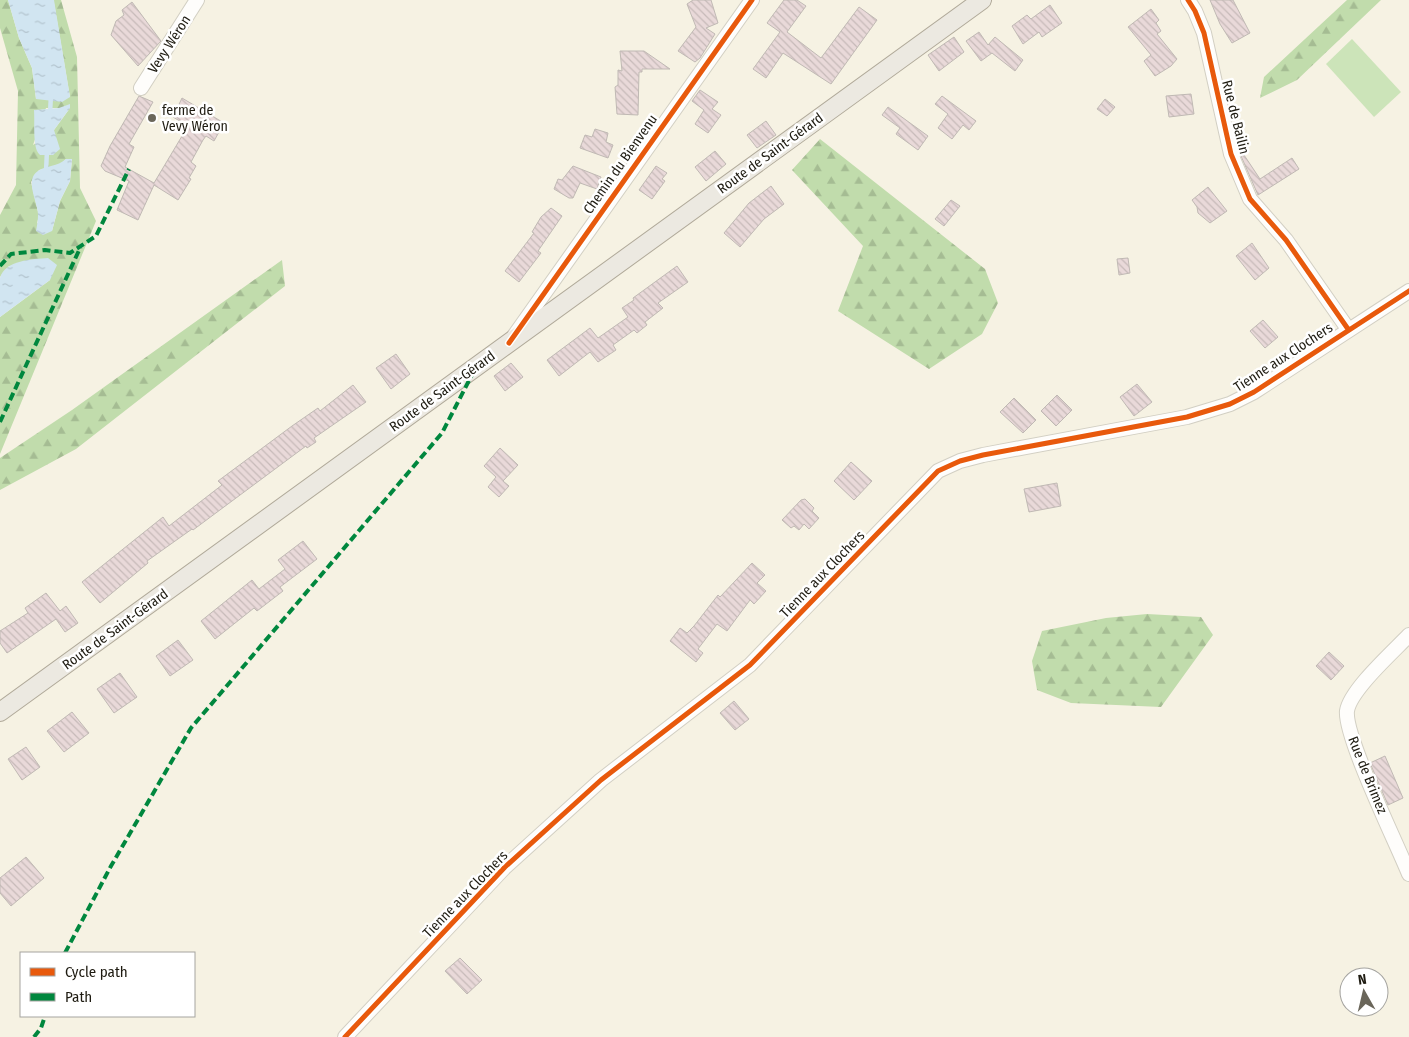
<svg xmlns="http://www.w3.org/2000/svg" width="1409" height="1037" font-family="'Fira Sans Condensed',sans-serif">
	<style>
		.grass { fill: #cce4b9 }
		.forest { fill: url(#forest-firs); fill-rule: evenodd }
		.water { fill: url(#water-ripples) }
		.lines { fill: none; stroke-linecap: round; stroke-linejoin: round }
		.stream { stroke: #d1e5f1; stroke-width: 4.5 }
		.building { fill: url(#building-back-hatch); stroke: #c0b9b4 }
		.minor-casing { stroke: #d2cfc3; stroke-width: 16 }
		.major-casing { stroke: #b0a999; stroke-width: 20 }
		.minor { stroke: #fefdfb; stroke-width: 14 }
		.major { stroke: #ece9e1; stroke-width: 18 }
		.quiet { stroke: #00873e; stroke-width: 4; stroke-dasharray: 8 4; stroke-linecap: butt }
		.cycleway-casing { stroke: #fff; stroke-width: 8 }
		.cycleway { stroke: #e8590c; stroke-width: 5 }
		.poi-dot { fill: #6a665a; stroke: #fff; stroke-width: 2 }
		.labels { text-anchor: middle; stroke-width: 5; stroke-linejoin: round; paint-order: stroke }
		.street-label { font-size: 14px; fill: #1e1b11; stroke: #fff }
		.poi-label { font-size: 14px; fill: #1e1b11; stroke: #fff; text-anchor: start }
	</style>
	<defs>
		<pattern id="forest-firs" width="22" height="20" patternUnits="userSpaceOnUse" patternTransform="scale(1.25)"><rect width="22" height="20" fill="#c1dcac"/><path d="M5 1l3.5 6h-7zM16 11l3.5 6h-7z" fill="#a5bc93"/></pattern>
		<pattern id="water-ripples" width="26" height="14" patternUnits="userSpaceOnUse" patternTransform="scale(1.25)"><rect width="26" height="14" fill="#d1e5f1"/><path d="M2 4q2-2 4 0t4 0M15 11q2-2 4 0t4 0" fill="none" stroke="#b3c4ce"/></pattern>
		<pattern id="building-back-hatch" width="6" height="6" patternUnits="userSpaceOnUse" patternTransform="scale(1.25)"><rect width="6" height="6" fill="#e9d9d9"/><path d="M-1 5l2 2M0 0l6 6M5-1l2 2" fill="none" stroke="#c7bab9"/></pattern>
	</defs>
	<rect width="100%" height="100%" fill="#f6f2e3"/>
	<path class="grass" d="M1352,39L1401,92L1374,117L1326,64Z"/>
	<path class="forest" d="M0,0H8L19,38L32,68L36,99L70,97L54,3V0H61L77,57L80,188L96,221L0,454V317L50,280L9,266L0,277V215L16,185L18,91L0,28ZM46,108H70L54,130L33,145ZM66,159H72L70,181L60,201L52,231L37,223L39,216L31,182L39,170L60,165Z
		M1347,0H1381L1297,80L1260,98L1264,77Z
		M820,139L985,269L998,303L982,334L929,369L838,311L863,246L792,170Z
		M282,260L285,286L76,449L0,490V458L72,410Z
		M1147,614L1201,617L1213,635L1161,707L1071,703L1037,690L1032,661L1042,631L1106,618Z"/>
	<path class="water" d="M8,0H54L70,97L62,102L36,99L32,68L19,38Z
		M70,104V108L54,130L60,149L53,155H40C32,149 35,123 34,110L59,108Z
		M66,159H72L70,181L60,201L52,231L43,235L36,231C37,226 38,220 38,215C38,202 24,180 38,171C47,165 57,167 66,159Z
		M48,258L57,265L50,280L0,317C0,306 0,289 0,278C5,260 33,259 48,258Z"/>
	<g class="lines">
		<path class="stream" d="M50,113L51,95
			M46,172L47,150"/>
	</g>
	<path class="building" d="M693,0H711L718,23L706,28L715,34L700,58L695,62L678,51L696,27L687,4Z
		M784,0H797L806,6L787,32L821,58L859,7L877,20L831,84L783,53L766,78L753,69L780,32L767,23Z
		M1210,0H1233L1250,33L1232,43L1220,24Z
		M132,2L161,41L138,66L111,35L116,21L124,15L122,10Z
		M1050,5L1062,23L1042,37L1039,32L1023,44L1012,26L1027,15L1031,19Z
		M1151,9L1159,20L1156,23L1161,31L1157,34L1177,59L1171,66L1155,76L1144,61L1151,55L1128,27Z
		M979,32L988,45L995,37L1023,60L1015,71L992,53L981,61L966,41Z
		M954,37L964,52L939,71L928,55Z
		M620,51H644L670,69H642V72H639L638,115L617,114L615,87L618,85V70L622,71Z
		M700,90L718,102L712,109L721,115L708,133L695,124L704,110L692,101Z
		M1191,94L1194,114L1169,117L1166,96Z
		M139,96L153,102L129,144L134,147L125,167L154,183L188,126L173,117L182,98L224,123L214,141L206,136L203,140L191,162L196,166L189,178L191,179L178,200L154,185L138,220L117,210L129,181L105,171L101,166L110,146Z
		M942,96L976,121L969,130L963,125L952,139L938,128L948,114L935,104Z
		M1105,99L1115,107L1107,116L1097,109Z
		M888,107L928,136L918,150L896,134L900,128L882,115Z
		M766,121L776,135L757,148L747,135Z
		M595,129L608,133L606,142L613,145L608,158L580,148L585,135L592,137Z
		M715,151L726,164L706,181L695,167Z
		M1244,155L1260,179L1292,158L1299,169L1258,195L1241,156Z
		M573,166L601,177L597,189L580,183L573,198H569L554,189L558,179L562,180Z
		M656,166L667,173L662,179L665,181L652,199L639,190Z
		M771,186L784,204L764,219L740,247L724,233L749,203Z
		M1208,187L1227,211L1210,223L1198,213L1197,207L1192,200Z
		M951,200L960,206L944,226L935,219Z
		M551,208L562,216L538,251L541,253L519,282L505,271L534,233L532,232L541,217Z
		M1252,243L1269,268L1255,280L1236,256Z
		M1128,258L1130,273L1119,275L1117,259Z
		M677,266L688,282L658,303L663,308L645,322L647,325L637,333L634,330L613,345L616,350L598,362L590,352L559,376L547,360L590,328L598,338L628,317L622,308L634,300L633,298Z
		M1263,320L1278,337L1265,348L1250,331Z
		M396,354L410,374L391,389L376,368Z
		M511,363L523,377L505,391L494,376Z
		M1137,384L1152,402L1134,416L1120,397Z
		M353,385L366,402L314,438L316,442L307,448L306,446L193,530L192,529L147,561L148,563L100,603L82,582L163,517L169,526L222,485L218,481L292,426L318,408L320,411Z
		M1057,395L1072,410L1056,426L1041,411Z
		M1014,398L1036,420L1023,433L1000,412Z
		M500,448L518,465L503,481L509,486L499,497L488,487L496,477L484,466Z
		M851,462L872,481L854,500L834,481Z
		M1057,483L1061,506L1029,512L1024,489Z
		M805,499L814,508L812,511L819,518L809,529L804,524L799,530L794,526L791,528L782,520L801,500Z
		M303,541L317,559L280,587L283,591L257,611L254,608L215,639L201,621L252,580L259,589L285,569L278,560Z
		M752,563L765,575L757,583L766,591L754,604L750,600L727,631L717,624L698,649L703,653L696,662L670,641L680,628L687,633L694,626L718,595L720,597Z
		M46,593L60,611L66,606L78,623L65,632L56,619L7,653L0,643V631L28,613L25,608Z
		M178,640L193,660L170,676L156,656Z
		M1329,652L1344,666L1331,680L1316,666Z
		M120,673L137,697L114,713L97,689Z
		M734,701L749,719L735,730L720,713Z
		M72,712L89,733L64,752L47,731Z
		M26,747L40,767L22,780L8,759Z
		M1385,756L1403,798L1388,805L1370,763Z
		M26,857L44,878L11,906L0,893V878Z
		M460,958L482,980L467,994L445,971Z"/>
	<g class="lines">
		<g class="minor-casing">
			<path id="minor" d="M1188,0L1195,11L1204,33L1231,154L1250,199L1286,240L1348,329
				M141,88L197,0
				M514,336L752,0
				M1409,635C1394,651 1350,690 1347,711C1344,736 1397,844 1409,874
				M345,1037L505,867L601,780L750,665L938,471L960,461L983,455L1187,417L1230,404L1254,392L1409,291"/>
		</g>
		<g class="major-casing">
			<path id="major" d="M0,712L982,0"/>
		</g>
		<use href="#minor" class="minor"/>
		<use href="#major" class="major"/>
		<path class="quiet" d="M0,266L11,254L45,250L70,253L96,236L129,169
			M0,422L81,246
			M65,953L111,866L191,728L442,433L476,367
			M34,1037L41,1028L45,1016"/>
		<g class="cycleway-casing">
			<path id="cycleway" d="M1188,0L1195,11L1204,33L1231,154L1250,199L1286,240L1348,329
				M509,343L752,0
				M345,1037L505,867L601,780L750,665L938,471L960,461L983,455L1187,417L1230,404L1254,392L1409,291"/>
		</g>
		<use href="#cycleway" class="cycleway"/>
	</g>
	<circle class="poi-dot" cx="152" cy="118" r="5"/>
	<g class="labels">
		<g class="street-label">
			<text transform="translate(169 44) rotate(-57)" y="5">Vevy Wéron</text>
			<text transform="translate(1236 117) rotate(76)" y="5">Rue de Bailin</text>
			<text transform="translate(770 153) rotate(-36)" y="5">Route de Saint-Gérard</text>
			<text transform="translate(620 164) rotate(-55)" y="5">Chemin du Bienvenu</text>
			<text transform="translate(1283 357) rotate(-33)" y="5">Tienne aux Clochers</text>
			<text transform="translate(442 391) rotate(-36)" y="5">Route de Saint-Gérard</text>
			<text transform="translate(822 574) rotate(-46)" y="5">Tienne aux Clochers</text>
			<text transform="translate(115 629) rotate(-36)" y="5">Route de Saint-Gérard</text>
			<text transform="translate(1368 775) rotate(68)" y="5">Rue de Brimez</text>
			<text transform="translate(465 894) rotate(-46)" y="5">Tienne aux Clochers</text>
		</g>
		<g class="poi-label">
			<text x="162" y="115">ferme de<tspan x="162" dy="16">Vevy Wéron</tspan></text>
		</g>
	</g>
	<rect x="20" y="952" width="175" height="65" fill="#ffffff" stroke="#a5a4a0"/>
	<rect x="30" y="968" width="25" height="8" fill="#e8590c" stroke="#a5a4a0"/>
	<text x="65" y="977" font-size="15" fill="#1e1b11">Cycle path</text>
	<rect x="30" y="993" width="25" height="8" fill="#00873e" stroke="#a5a4a0"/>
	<text x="65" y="1002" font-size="15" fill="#1e1b11">Path</text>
	<g transform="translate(1364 992) rotate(352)"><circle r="24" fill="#ffffff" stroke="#a5a4a0"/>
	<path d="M0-4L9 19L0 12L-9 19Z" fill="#6a665a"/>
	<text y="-8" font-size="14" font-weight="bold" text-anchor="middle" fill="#1e1b11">N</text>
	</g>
</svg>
